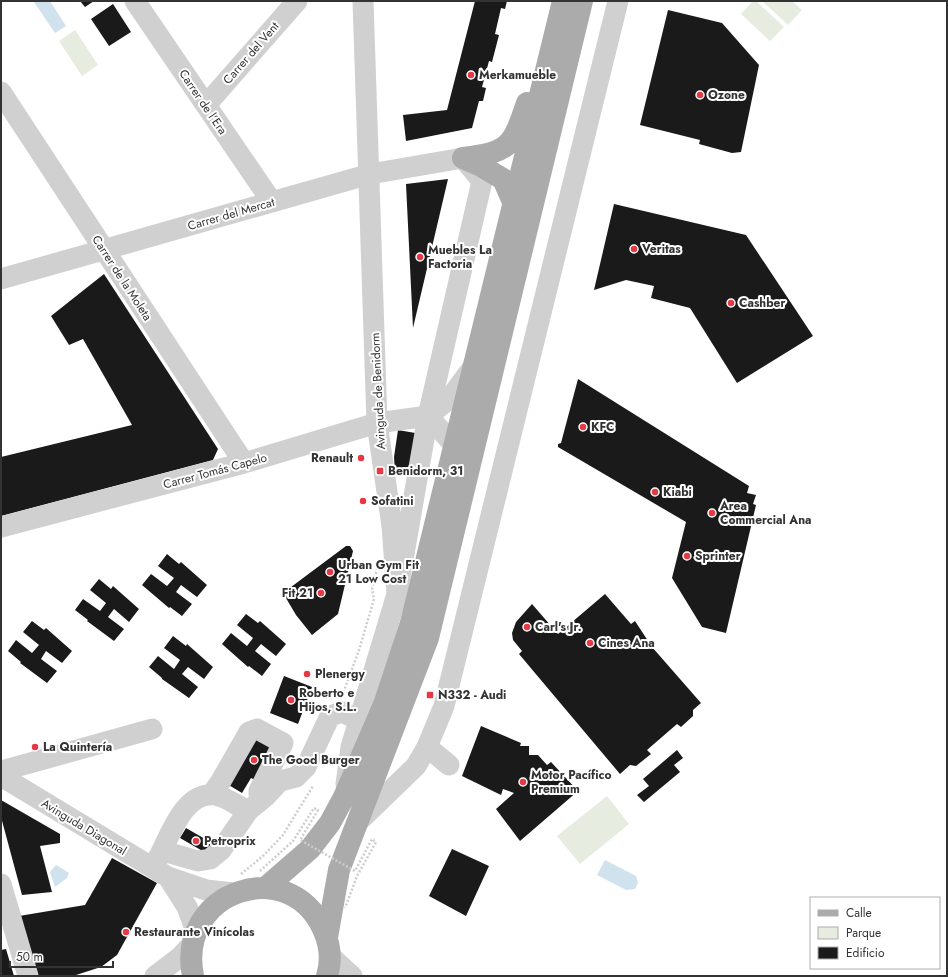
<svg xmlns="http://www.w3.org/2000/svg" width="948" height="977" font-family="Jost,sans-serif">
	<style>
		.green { fill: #e6ecdf }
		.water { fill: #cfe2ee }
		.building { fill: #1a1a1a }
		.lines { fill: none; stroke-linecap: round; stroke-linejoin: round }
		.path { stroke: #cdcdcd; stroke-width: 2.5; stroke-dasharray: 2 2; stroke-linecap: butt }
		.minor { stroke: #d0d0d0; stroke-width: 21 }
		.major { stroke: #ababab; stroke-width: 22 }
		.path-bridge { stroke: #cdcdcd; stroke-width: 2.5; stroke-dasharray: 2 2; stroke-linecap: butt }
		.poi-dot { fill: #e63946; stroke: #fff; stroke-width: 1.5 }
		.labels { text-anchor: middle; stroke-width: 4; stroke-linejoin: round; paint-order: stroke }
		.street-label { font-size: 12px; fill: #333; stroke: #fff }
		.poi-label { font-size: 12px; font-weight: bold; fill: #333; stroke: #fff; text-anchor: start }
	</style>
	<rect width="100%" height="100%" fill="#fff"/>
	<path class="green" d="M753,1H756L784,27L770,41L741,14Z
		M762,1H792L802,10L788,25Z
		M75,30L98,65L82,76L59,41Z
		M607,796L629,824L580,864L557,836Z"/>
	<path class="water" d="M36,1H50L66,26L55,33L34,2Z
		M605,860L636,876L638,883L635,889L626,890L597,875Z
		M56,865L69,873L67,878L55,887L50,872Z"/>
	<path class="building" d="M80,1H94L85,7Z
		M475,1H507L505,9L501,8L495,34L499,35L492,62L489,61L482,87L486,88L483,101H479L472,128L406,141L403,115L447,110Z
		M113,4L131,32L109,46L91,19Z
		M668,10L722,23L759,65L741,152L732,153L699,144L700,140L640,125Z
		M448,179L413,328L406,184Z
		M614,204L746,235L813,336L737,383L690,308L651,298L654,286L626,280L594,290Z
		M104,274L218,449L213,460L1,516V457L132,425L83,339L69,345L51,316Z
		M578,379L749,486L747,493L756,495L753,504L756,505L726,633L702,627L672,578L686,522L558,447V444L561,443Z
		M398,430L421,434L413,477L395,473L394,457Z
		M346,546H350L353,551L338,614L312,635L296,615L283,593Z
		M167,554L179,564L181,562L207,585L197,597L181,585L176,592L192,604L182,616L170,607L169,608L142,585L151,574L167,586L174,578L158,566Z
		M99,579L111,589L113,586L139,609L129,622L114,609L108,617L124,629L114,641L87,621L88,620L75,610L83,599L100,611L106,603L90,590Z
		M605,594L631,624L635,621L652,647L701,703L693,710V716L681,727L677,724L647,750L651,754L636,766L630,765L620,774L519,654L522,651L513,640L512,633L516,622L532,604L558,634Z
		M246,614L258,623L260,621L286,644L276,656L261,644L255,651L271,664L262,676L249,666L248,667L222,644L231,633L247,646L253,638L237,625Z
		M32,621L44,630L46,628L72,651L62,663L46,651L41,659L57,671L47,683L20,663L21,662L8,651L16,640L32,653L39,645L23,632Z
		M173,636L186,646L187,644L213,667L204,679L188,667L182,674L198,687L189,698L162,679V678L149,667L158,656L174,669L180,660L164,648Z
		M284,676L312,687L298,724L270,713Z
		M481,726L521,743L520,746H529V755H538L547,765L551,762L578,791L520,841L496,809L514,793L503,789L501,795L462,776Z
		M256,732L280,745L259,782L251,778L242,793L227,784Z
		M677,750L683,758L674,765L680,772L644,802L637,795L649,786L643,779Z
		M1,800L60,834V843L40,846L52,892L22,895L1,817Z
		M186,828L212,843L206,853L180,838Z
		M452,849L489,866L466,916L429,896Z
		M112,858L157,883L117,955L101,967L73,976H36L19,916L85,905Z
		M6,949L14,976H1V950Z"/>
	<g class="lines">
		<path class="path" d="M342,696L359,650L374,599L372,589L377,569
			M241,874L263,856L283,835L313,786"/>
		<path class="minor" d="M135,1L272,202
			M1,92L244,463
			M206,105L297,1
			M1,279L370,174L463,158L482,181L428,416L397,594
			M428,416L450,398L473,367
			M428,416L455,446
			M1,527L244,463L377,423L428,416
			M427,747L449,765
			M1,771L152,729
			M1,776L168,877L206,890L234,893
			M346,784L351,747L397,594L392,526L377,423L363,1
			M211,795L221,781L249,732L257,729L283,743L259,791V795
			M358,822L416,766L427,747L444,706L618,1
			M163,851L198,861L210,859L221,850L248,811L265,797L280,781L296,777L306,767L330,716L342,712L359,720
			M156,862C169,840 183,790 215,795C226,797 238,806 248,811
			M168,877L187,907L196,931
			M1,884L28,976
			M330,956L352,976
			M155,976L180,957L192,944"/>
		<path class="major" d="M463,158C510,152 512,147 527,103
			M463,158L481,166L503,179L514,204
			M265,888L310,849L330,823L344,797L385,702L411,623L563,1
			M327,937L339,870L428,638L582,1
			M193,976C176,890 289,854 323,929C330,944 332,960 327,976"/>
		<path class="path-bridge" d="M260,871L293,841L314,808L318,810L300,840L355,871L372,839L376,842L357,876L345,908"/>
	</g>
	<g class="poi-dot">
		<circle cx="471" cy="75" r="4"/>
		<circle cx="700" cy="95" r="4"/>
		<circle cx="634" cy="249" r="4"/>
		<circle cx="420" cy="257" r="4"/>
		<circle cx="731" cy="303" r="4"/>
		<circle cx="583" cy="427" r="4"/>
		<circle cx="361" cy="458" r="4"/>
		<rect x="376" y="467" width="8" height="8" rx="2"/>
		<circle cx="655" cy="492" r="4"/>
		<circle cx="363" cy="501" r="4"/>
		<circle cx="712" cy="513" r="4"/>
		<circle cx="687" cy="556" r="4"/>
		<circle cx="330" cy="572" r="4"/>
		<circle cx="321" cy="593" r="4"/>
		<circle cx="527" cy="627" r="4"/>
		<circle cx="590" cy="643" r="4"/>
		<circle cx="307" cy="674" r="4"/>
		<rect x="426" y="691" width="8" height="8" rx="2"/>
		<circle cx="291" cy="700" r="4"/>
		<circle cx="35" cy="747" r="4"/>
		<circle cx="254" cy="760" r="4"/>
		<circle cx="523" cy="782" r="4"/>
		<circle cx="196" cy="841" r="4"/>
		<circle cx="126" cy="932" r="4"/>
	</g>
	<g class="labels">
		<g class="street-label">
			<text transform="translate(251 53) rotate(-49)" y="4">Carrer del Vent</text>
			<text transform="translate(203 102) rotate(56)" y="4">Carrer de l’Era</text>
			<text transform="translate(231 214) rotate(-16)" y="4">Carrer del Mercat</text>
			<text transform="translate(122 278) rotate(57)" y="4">Carrer de la Moleta</text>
			<text transform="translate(378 391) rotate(-93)" y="4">Avinguda de Benidorm</text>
			<text transform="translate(215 471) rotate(-15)" y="4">Carrer Tomás Capelo</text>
			<text transform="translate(84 827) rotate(31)" y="4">Avinguda Diagonal</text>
		</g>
		<g class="poi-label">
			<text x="479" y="79">Merkamueble</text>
			<text x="708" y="99">Ozone</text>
			<text x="642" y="253">Veritas</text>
			<text x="428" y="254">Muebles La<tspan x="428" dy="14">Factoria</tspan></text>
			<text x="739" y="307">Cashber</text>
			<text x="591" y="431">KFC</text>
			<text x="353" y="462" text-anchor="end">Renault</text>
			<text x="388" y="475">Benidorm, 31</text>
			<text x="663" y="496">Kiabi</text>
			<text x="371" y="505">Sofatini</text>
			<text x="720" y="510">Area<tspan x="720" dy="14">Commercial Ana</tspan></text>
			<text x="695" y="560">Sprinter</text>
			<text x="338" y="569">Urban Gym Fit<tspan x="338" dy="14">21 Low Cost</tspan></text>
			<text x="313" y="597" text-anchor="end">Fit 21</text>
			<text x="535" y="631">Carl's Jr.</text>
			<text x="598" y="647">Cines Ana</text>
			<text x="315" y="678">Plenergy</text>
			<text x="299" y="697">Roberto e<tspan x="299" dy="14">Hijos, S.L.</tspan></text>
			<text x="438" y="699">N332 - Audi</text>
			<text x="43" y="751">La Quintería</text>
			<text x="262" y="764">The Good Burger</text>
			<text x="531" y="779">Motor Pacífico<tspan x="531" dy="14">Premium</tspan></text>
			<text x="204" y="845">Petroprix</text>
			<text x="134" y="936">Restaurante Vinícolas</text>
		</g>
	</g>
	<rect width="948" height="977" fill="none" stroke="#333333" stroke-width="4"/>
	<rect x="810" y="897" width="130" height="72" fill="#ffffff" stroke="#adadad"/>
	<rect x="818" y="910" width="20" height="6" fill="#ababab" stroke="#adadad"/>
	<text x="846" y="917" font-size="12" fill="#333333">Calle</text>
	<rect x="818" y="927" width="20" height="12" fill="#e6ecdf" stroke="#adadad"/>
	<text x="846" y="937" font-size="12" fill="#333333">Parque</text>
	<rect x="818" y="947" width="20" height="12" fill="#1a1a1a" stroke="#adadad"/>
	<text x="846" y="957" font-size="12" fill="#333333">Edificio</text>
	<path d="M10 961v6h103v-6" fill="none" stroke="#333333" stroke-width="2"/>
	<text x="16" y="961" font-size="12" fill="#333333" stroke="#ffffff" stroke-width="3" paint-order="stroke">50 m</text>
</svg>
